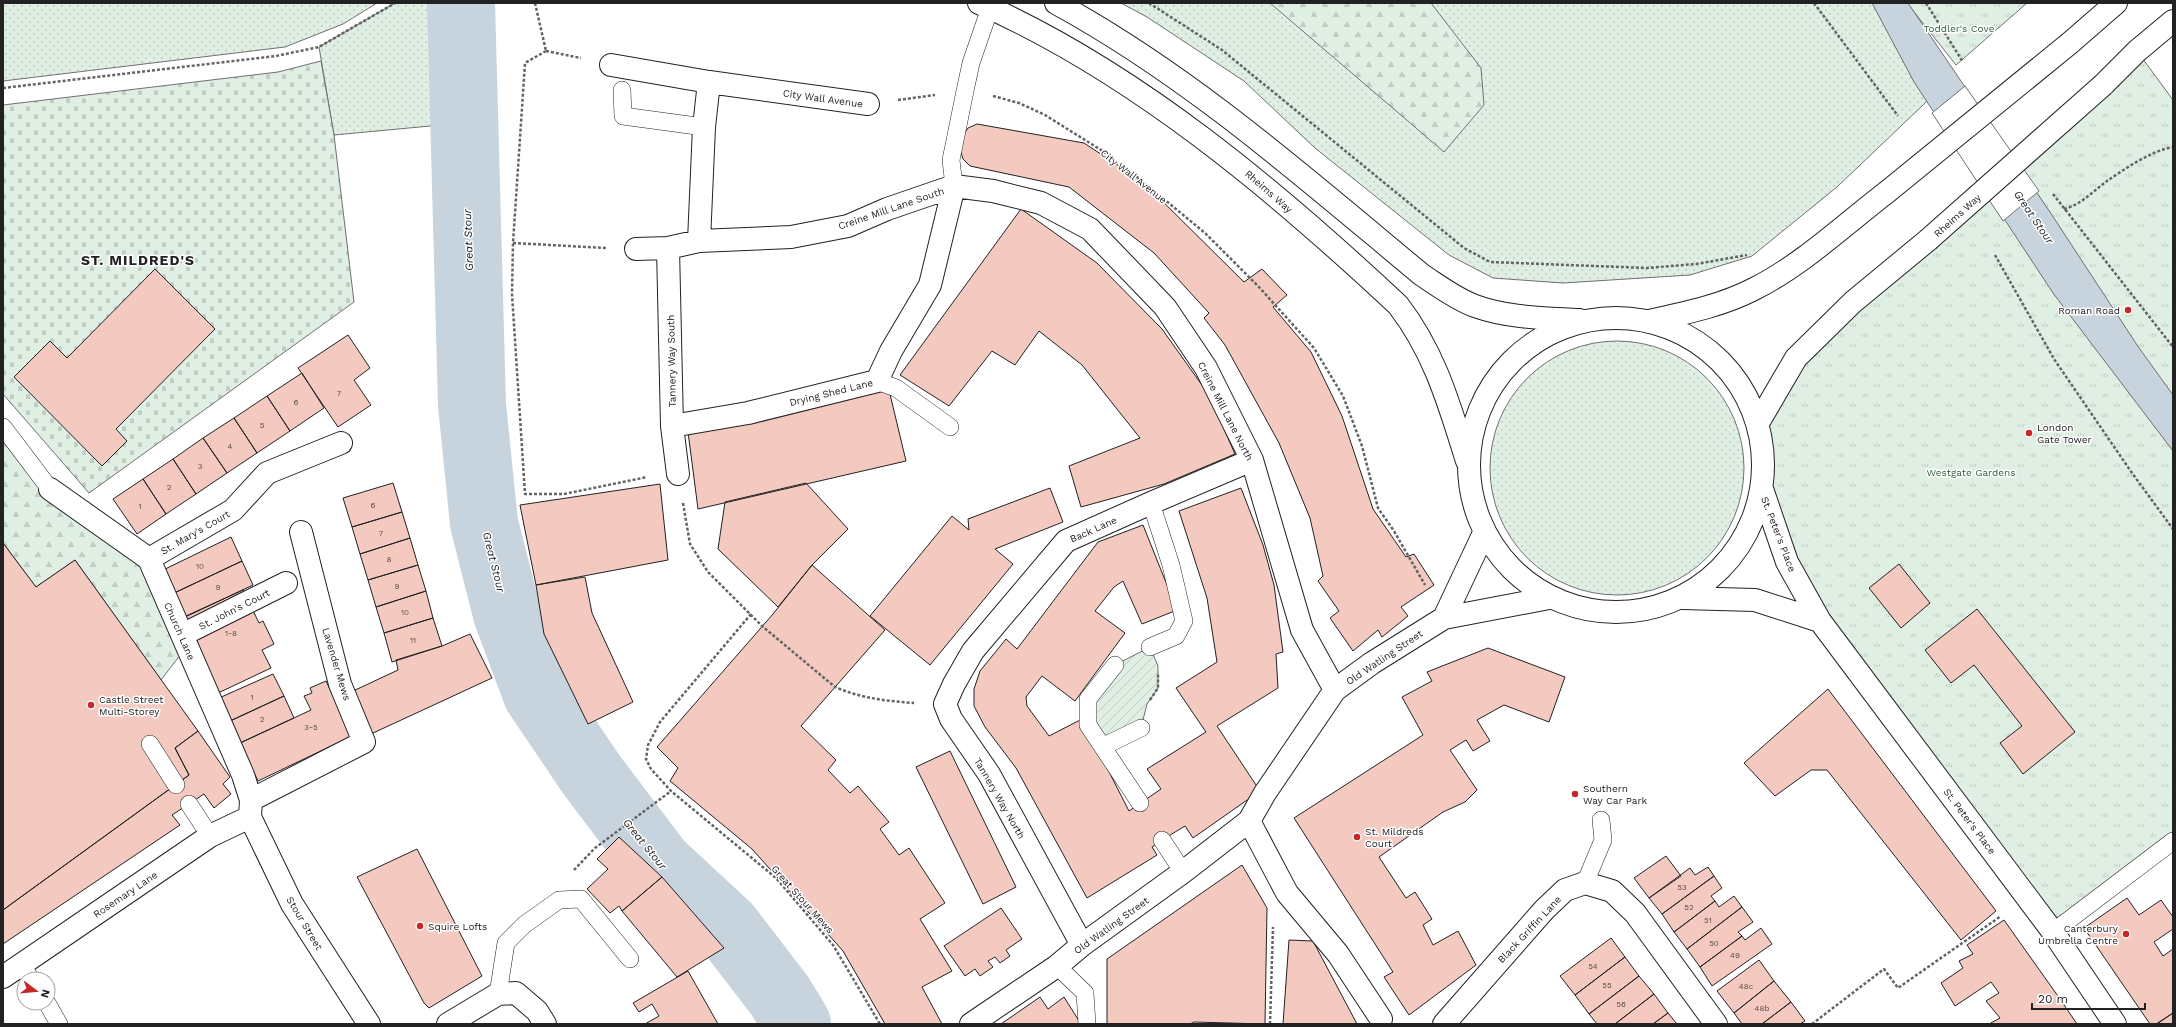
<svg xmlns="http://www.w3.org/2000/svg" width="2176" height="1027" font-family="'Work Sans',sans-serif">
	<style>
		.grass { fill: url(#grass-dots); stroke: #6f6f6f }
		.forest { fill: url(#forest-firs); stroke: #6f6f6f }
		.cemetery { fill: url(#cemetery-stones); stroke: #6f6f6f }
		.park { fill: url(#park-tufts); stroke: #6f6f6f }
		.garden { fill: url(#garden-furrows); stroke: #6f6f6f }
		.water { fill: #c7d3dd; stroke: #6f6f6f }
		.pier { fill: #fff; stroke: #6f6f6f }
		.lines { fill: none; stroke-linecap: round; stroke-linejoin: round }
		.river { stroke: #c7d3dd; stroke-width: 68 }
		.building { fill: #f3c9c0; stroke: #222 }
		.lane-casing { stroke: #222; stroke-width: 18 }
		.street-casing { stroke: #222; stroke-width: 24 }
		.primary-casing { stroke: #222; stroke-width: 24 }
		.path { stroke: #646464; stroke-width: 2.5; stroke-dasharray: 3 2; stroke-linecap: butt }
		.lane { stroke: #fff; stroke-width: 17 }
		.street { stroke: #fff; stroke-width: 22 }
		.primary { stroke: #fff; stroke-width: 22 }
		.primary-bridge-casing { stroke: #222; stroke-width: 24; stroke-linecap: butt }
		.primary-bridge { stroke: #fff; stroke-width: 22 }
		.poi-dot { fill: #c62828; stroke: #fff; stroke-width: 1.5 }
		.labels { text-anchor: middle; stroke-width: 3; stroke-linejoin: round; paint-order: stroke }
		.number-label { font-size: 8px; fill: #564c4a }
		.park-label { font-size: 10px; fill: #2f5e38; stroke: #fff }
		.street-label { font-size: 10px; fill: #222; stroke: #fff }
		.poi-label { font-size: 10px; fill: #222; stroke: #fff; text-anchor: start }
		.water-label { font-size: 11px; font-style: italic; fill: #222; stroke: #fff }
		.district-label { font-size: 14px; font-weight: bold; letter-spacing: 1px; fill: #222; stroke: #fff }
	</style>
	<defs>
		<pattern id="grass-dots" width="8" height="8" patternUnits="userSpaceOnUse"><rect width="8" height="8" fill="#e0efe3"/><path d="M2 2h.1M6 6h.1" fill="none" stroke="#c0cdc2" stroke-width="1.8" stroke-linecap="round"/></pattern>
		<pattern id="forest-firs" width="22" height="20" patternUnits="userSpaceOnUse"><rect width="22" height="20" fill="#e0efe3"/><path d="M5 1l3.5 6h-7zM16 11l3.5 6h-7z" fill="#c0cdc2"/></pattern>
		<pattern id="cemetery-stones" width="16" height="16" patternUnits="userSpaceOnUse"><rect width="16" height="16" fill="#e0efe3"/><path d="M2 7V4a2 2 0 0 1 4 0v3zM10 15v-3a2 2 0 0 1 4 0v3z" fill="#c0cdc2"/></pattern>
		<pattern id="park-tufts" width="24" height="20" patternUnits="userSpaceOnUse"><rect width="24" height="20" fill="#e0efe3"/><path d="M3 7l-1-3M5 7V3M7 7l1-3M15 17l-1-3M17 17v-4M19 17l1-3" fill="none" stroke="#c0cdc2"/></pattern>
		<pattern id="garden-furrows" width="10" height="10" patternUnits="userSpaceOnUse"><rect width="10" height="10" fill="#e0efe3"/><path d="M-1 1l2-2M0 10L10 0M9 11l2-2" fill="none" stroke="#c0cdc2"/></pattern>
	</defs>
	<rect width="100%" height="100%" fill="#fff"/>
	<path class="grass" d="M3,3H377L343,24L285,47L3,81Z
		M395,3H437L441,125L334,135L319,47Z
		M1121,3H1895L1944,85L1837,187L1752,256L1690,275L1563,283L1493,278L1449,255L1315,148L1244,81L1147,17Z
		M1490 468a127 127 0 1 1 254 0a127 127 0 1 1-254 0Z"/>
	<path class="forest" d="M1270,3H1431L1481,68L1484,105L1444,152Z
		M3,427L50,489L149,559L187,646L161,680L75,560L36,587L3,543Z"/>
	<path class="cemetery" d="M321,61L334,135L354,302L89,493L3,394V105L278,72Z"/>
	<path class="park" d="M1907,3H2027L1956,65Z
		M2137,51L2173,100V841L2053,932L1820,621L1762,489L1763,456L1758,423L1796,358Z"/>
	<path class="garden" d="M1150,647L1158,666V688L1147,704L1141,728L1104,746L1088,699L1115,665Z"/>
	<path class="water" d="M1872,3H1908L2050,212L2137,345L2173,395V451L2053,293L1914,82Z"/>
	<path class="pier" d="M1965,86L2039,191L2003,221L1932,113Z"/>
	<g class="lines">
		<path class="river" d="M461,3L472,405L484,523L507,614L537,694L591,774L659,864L727,927L780,996L797,1024"/>
	</g>
	<path class="building" d="M977,124L1084,143L1142,181L1244,282L1262,269L1287,295L1273,307L1311,352L1342,416L1373,509L1406,557L1414,554L1434,585L1401,607L1408,616L1382,637L1378,630L1353,651L1330,618L1339,611L1318,581L1323,576L1310,518L1279,443L1225,345L1204,318L1209,313L1154,253L1069,187L970,166L963,159L960,149L962,137L968,128Z
		M1021,209L1097,263L1162,329L1209,395L1235,454L1164,484L1081,507L1069,466L1140,438L1082,365L1039,331L1015,365L992,351L949,406L900,375Z
		M155,269L215,329L116,429L127,441L102,466L14,377L50,341L67,358Z
		M348,335L370,368L354,380L371,405L338,427L298,368Z
		M302,373L324,408L290,431L267,396Z
		M889,390L906,461L698,509L688,432Z
		M267,396L290,431L257,453L234,418Z
		M234,418L257,453L227,473L203,438Z
		M203,438L227,473L196,494L173,459Z
		M173,459L196,494L166,514L143,479Z
		M143,479L166,514L137,534L113,499Z
		M393,483L402,512L352,527L343,498Z
		M806,483L848,529L812,565L778,607L718,549L725,502Z
		M660,484L668,560L536,585L520,505Z
		M1050,488L1063,522L995,549L1013,564L930,665L870,616L952,516L969,530L968,519Z
		M1241,488L1263,545L1274,585L1283,652L1276,654L1278,688L1217,726L1260,791L1193,838L1185,826L1162,840L1152,847L1157,855L1087,898L1016,768L985,727L974,706V689L980,671L1006,639L1017,649L1098,542L1143,525L1177,610L1142,624L1123,581L1114,587L1095,611L1125,633L1075,701L1042,676L1026,697L1027,706L1049,736L1082,719L1129,811L1161,789L1147,769L1206,732L1176,688L1217,662L1207,598L1179,511Z
		M402,512L410,538L360,554L352,527Z
		M231,537L242,561L170,595L159,572Z
		M410,538L418,565L368,580L360,554Z
		M3,543L36,587L75,560L198,731L175,748L189,775L3,910Z
		M242,561L253,585L181,619L170,595Z
		M1899,564L1930,603L1901,628L1869,588Z
		M418,565L426,591L376,607L368,580Z
		M812,565L885,630L801,726L836,760L828,770L850,793L858,786L889,822L880,829L899,855L909,848L945,903L920,919L952,971L922,987L942,1024H885L843,951L752,849L670,781L678,768L657,747L773,614Z
		M585,577L592,613L633,702L588,724L544,634L536,585Z
		M243,590L259,623L263,621L274,644L262,650L271,668L216,694L193,645L198,643L186,616Z
		M426,591L433,618L384,633L376,607Z
		M1977,609L2075,732L2023,774L2000,743L2022,726L1974,665L1951,683L1925,650Z
		M433,618L442,646L392,662L384,633Z
		M470,634L492,678L371,734L351,692L398,670L396,660L442,646Z
		M1488,648L1565,677L1549,722L1504,705L1477,720L1490,741L1473,751L1466,740L1450,750L1477,790L1465,802L1443,812L1379,857L1406,898L1415,892L1432,919L1423,925L1433,945L1458,931L1476,965L1409,1015L1384,977L1393,972L1294,818L1423,735L1402,697L1432,681L1427,672Z
		M273,674L284,696L230,721L219,698Z
		M326,681L352,736L258,781L240,743L311,710L304,696L312,693L310,688Z
		M1828,689L1996,911L1961,940L1827,770H1811L1775,796L1744,763Z
		M284,696L294,718L240,743L230,721Z
		M198,731L230,777L223,784L231,794L214,808L204,794L172,815L180,825L3,944V910L189,775L175,748Z
		M950,751L1016,887L983,904L916,767Z
		M619,837L662,877L622,911L619,906L610,913L587,889L608,869L597,859Z
		M417,849L482,976L429,1008L424,1003L357,877Z
		M1666,856L1681,876L1649,898L1634,878Z
		M1242,865L1267,908L1265,1024L1194,1022L1190,1024H1107V959Z
		M1708,867L1714,876L1662,914L1649,898L1690,868L1695,875Z
		M1714,876L1722,888L1711,896L1715,901L1674,932L1662,914Z
		M662,877L724,948L677,977L622,911Z
		M1734,896L1742,907L1687,949L1674,932L1715,901L1719,907Z
		M2127,898L2139,915L2161,900L2173,917V929L2154,942L2163,956L2173,949V1013L2156,1024H2150L2084,928Z
		M1742,907L1753,922L1738,932L1742,936L1700,967L1687,949Z
		M1001,908L1022,939L1006,950L1010,956L1000,963L995,957L988,961L993,967L980,976L975,969L965,976L944,946Z
		M2004,920L2060,999L2077,1024H1989L2000,1018L1986,1001L1999,993L1991,982L1955,1006L1941,983L1963,968L1959,961L1973,954L1967,945Z
		M1761,928L1772,944L1712,986L1700,967L1742,936L1745,940Z
		M1611,938L1625,957L1575,995L1560,976Z
		M1289,940L1313,941L1357,1024H1283Z
		M1625,957L1639,976L1589,1014L1575,995Z
		M1759,960L1774,981L1734,1013L1717,991Z
		M688,971L718,1024H645L659,1016L652,1004L639,1012L633,1003Z
		M1639,976L1654,994L1615,1024H1597L1589,1014Z
		M1774,981L1791,1002L1762,1024H1742L1734,1013Z
		M1654,994L1668,1013L1653,1024H1615Z
		M1040,997L1048,1009L1064,997L1081,1024H1001Z
		M1791,1002L1805,1021L1800,1024H1762Z
		M1668,1013L1677,1024H1653Z
		M2173,1013V1024H2157Z"/>
	<g class="lines">
		<g class="lane-casing">
			<path id="lane" d="M622,90L623,116L704,127
				M954,186L951,160L965,91L971,63L990,8
				M877,381L896,388L950,427
				M3,427L50,489
				M1150,647L1176,636L1184,621L1171,565L1151,503
				M1115,665L1088,699V725L1140,803
				M150,744L176,785
				M1104,746L1141,728
				M189,804L210,836
				M1162,840L1183,872
				M1585,883L1603,840L1601,820
				M2053,932L2173,841
				M21,965L31,979
				M1057,966L1085,993L1087,1024
				M498,994L506,943L524,925L559,900L581,899L630,959
				M47,1003L59,1024"/>
		</g>
		<g class="street-casing">
			<path id="street" d="M611,65L709,82L868,104
				M699,241L704,127L709,82
				M668,248L672,426L678,474
				M636,249L668,248L699,241L791,237L848,226L887,209L954,186L993,191L1041,203L1090,229L1165,307L1206,368L1252,460L1302,630L1335,690
				M672,426L748,413L877,381L891,351L930,285L954,186
				M50,489L149,559L243,775L251,800L250,817L292,904L369,1024
				M149,559L233,510L267,473L341,443
				M1444,618L1484,533
				M182,635L286,583
				M251,800L364,742L340,684L301,532
				M1249,821L1287,893L1338,954L1381,1019
				M1082,945L989,774L951,719L945,704L954,684L973,651L1066,541L1151,503L1252,460
				M3,977L210,836L250,817
				M448,1024L498,994L516,993L537,1011L545,1024
				M971,1024L1057,966L1082,945L1183,872L1249,821L1265,793L1335,690L1372,663L1444,618L1549,598
				M1444,1024L1544,910L1565,890L1585,883L1612,891L1635,913L1716,1024"/>
		</g>
		<g class="primary-casing">
			<path id="primary" d="M979,3C1135,72 1275,190 1398,305C1435,353 1449,404 1467,461
				M1056,3C1190,76 1305,178 1422,275C1439,286 1456,299 1475,306C1508,318 1544,318 1579,320
				M2070,43L2116,3
				M2103,85L2137,51L2173,21
				M1469 465a147 147 0 1 1 294 0a147 147 0 1 1-294 0Z
				M1649,321C1685,313 1721,306 1754,289C1802,265 1844,225 1887,192
				M1758,423L1796,358L1853,302L1928,240
				M1762,489L1787,562L1820,621L2053,932L2115,1024
				M1682,598L1755,600L1820,621"/>
		</g>
		<path class="path" d="M535,3L546,51
			M1149,3L1222,50L1464,248L1490,262L1647,268L1696,264L1747,255
			M1814,3L1898,116
			M1926,3L1963,62
			M546,51L525,63L513,243L512,294L525,494H564L647,477
			M546,51L581,58
			M3,88L276,56L319,47L395,3
			M993,96L1019,103L1045,115L1101,150L1136,176L1205,233L1258,286L1314,348L1343,396L1362,446L1378,508L1394,531L1425,585
			M898,100L935,95
			M2053,194L2173,347
			M2064,209C2081,205 2093,191 2107,181C2126,168 2151,151 2173,147
			M513,243L606,248
			M1995,255L2054,359L2132,473L2173,529
			M683,503L690,544L708,572L762,626L835,687C860,698 886,701 914,703
			M751,614L660,722L648,745L646,759L651,769L671,791L776,878L833,945L880,1024
			M1150,700L1158,688V674
			M574,870L595,848L671,791
			M1270,1024L1273,927
			M1812,1024L1884,969L1898,988L2001,916"/>
		<use href="#lane" class="lane"/>
		<use href="#street" class="street"/>
		<use href="#primary" class="primary"/>
		<g class="primary-bridge-casing">
			<path id="primary-bridge" d="M1887,192L2070,43
				M1928,240L2103,85"/>
		</g>
		<use href="#primary-bridge" class="primary-bridge"/>
	</g>
	<g class="poi-dot">
		<circle cx="2128" cy="310" r="4"/>
		<circle cx="2029" cy="433" r="4"/>
		<circle cx="91" cy="705" r="4"/>
		<circle cx="1575" cy="794" r="4"/>
		<circle cx="1357" cy="837" r="4"/>
		<circle cx="420" cy="926" r="4"/>
		<circle cx="2126" cy="934" r="4"/>
	</g>
	<g class="labels">
		<g class="number-label">
			<text x="339" y="396">7</text>
			<text x="296" y="405">6</text>
			<text x="262" y="428">5</text>
			<text x="230" y="449">4</text>
			<text x="200" y="469">3</text>
			<text x="169" y="490">2</text>
			<text x="373" y="508">6</text>
			<text x="140" y="509">1</text>
			<text x="381" y="536">7</text>
			<text x="389" y="562">8</text>
			<text x="200" y="569">10</text>
			<text x="397" y="589">9</text>
			<text x="218" y="590">9</text>
			<text x="405" y="615">10</text>
			<text x="231" y="636">1-8</text>
			<text x="413" y="643">11</text>
			<text x="252" y="700">1</text>
			<text x="262" y="722">2</text>
			<text x="311" y="730">3-5</text>
			<text x="1682" y="890">53</text>
			<text x="1689" y="910">52</text>
			<text x="1708" y="923">51</text>
			<text x="1714" y="946">50</text>
			<text x="1735" y="958">49</text>
			<text x="1593" y="969">54</text>
			<text x="1607" y="988">55</text>
			<text x="1746" y="989">48c</text>
			<text x="1621" y="1007">56</text>
			<text x="1762" y="1011">48b</text>
		</g>
		<g class="park-label">
			<text x="1959" y="32">Toddler's Cove</text>
			<text x="1971" y="476">Westgate Gardens</text>
		</g>
		<g class="street-label">
			<text transform="translate(823 98) rotate(8)" y="4">City Wall Avenue</text>
			<text transform="translate(1134 176) rotate(38)" y="4">City Wall Avenue</text>
			<text transform="translate(1269 191) rotate(41)" y="4">Rheims Way</text>
			<text transform="translate(891 208) rotate(-19)" y="4">Creine Mill Lane South</text>
			<text transform="translate(1957 215) rotate(-42)" y="4">Rheims Way</text>
			<text transform="translate(671 361) rotate(-91)" y="4">Tannery Way South</text>
			<text transform="translate(831 392) rotate(-14)" y="4">Drying Shed Lane</text>
			<text transform="translate(1226 411) rotate(63)" y="4">Creine Mill Lane North</text>
			<text transform="translate(1093 529) rotate(-24)" y="4">Back Lane</text>
			<text transform="translate(195 532) rotate(-30)" y="4">St. Mary's Court</text>
			<text transform="translate(1779 534) rotate(69)" y="4">St. Peter's Place</text>
			<text transform="translate(234 609) rotate(-27)" y="4">St. John's Court</text>
			<text transform="translate(180 631) rotate(66)" y="4">Church Lane</text>
			<text transform="translate(1384 657) rotate(-34)" y="4">Old Watling Street</text>
			<text transform="translate(337 664) rotate(73)" y="4">Lavender Mews</text>
			<text transform="translate(1000 798) rotate(60)" y="4">Tannery Way North</text>
			<text transform="translate(1970 821) rotate(53)" y="4">St. Peter's Place</text>
			<text transform="translate(125 894) rotate(-34)" y="4">Rosemary Lane</text>
			<text transform="translate(803 899) rotate(48)" y="4">Great Stour Mews</text>
			<text transform="translate(305 923) rotate(59)" y="4">Stour Street</text>
			<text transform="translate(1111 925) rotate(-36)" y="4">Old Watling Street</text>
			<text transform="translate(1529 929) rotate(-47)" y="4">Black Griffin Lane</text>
		</g>
		<g class="poi-label">
			<text x="2120" y="314" text-anchor="end">Roman Road</text>
			<text x="2037" y="431">London<tspan x="2037" dy="12">Gate Tower</tspan></text>
			<text x="99" y="703">Castle Street<tspan x="99" dy="12">Multi-Storey</tspan></text>
			<text x="1583" y="792">Southern<tspan x="1583" dy="12">Way Car Park</tspan></text>
			<text x="1365" y="835">St. Mildreds<tspan x="1365" dy="12">Court</tspan></text>
			<text x="428" y="930">Squire Lofts</text>
			<text x="2118" y="932" text-anchor="end">Canterbury<tspan x="2118" dy="12">Umbrella Centre</tspan></text>
		</g>
		<g class="water-label">
			<text transform="translate(2034 217) rotate(56)" y="4">Great Stour</text>
			<text transform="translate(468 240) rotate(-92)" y="4">Great Stour</text>
			<text transform="translate(494 562) rotate(76)" y="4">Great Stour</text>
			<text transform="translate(645 844) rotate(51)" y="4">Great Stour</text>
		</g>
		<g class="district-label">
			<text x="138" y="265">ST. MILDRED'S</text>
		</g>
	</g>
	<rect width="2176" height="1027" fill="none" stroke="#222222" stroke-width="8"/>
	<g transform="translate(36 991) rotate(106)"><circle r="19" fill="#ffffff" stroke="#a7a7a7"/>
	<path d="M0-3L7 15L0 10L-7 15Z" fill="#c62828"/>
	<text y="-6" font-size="11" font-weight="bold" text-anchor="middle" fill="#222222">N</text>
	</g>
	<path d="M2032 1003v6h113v-6" fill="none" stroke="#222222" stroke-width="2"/>
	<text x="2038" y="1003" font-size="12" fill="#222222" stroke="#ffffff" stroke-width="3" paint-order="stroke">20 m</text>
</svg>
